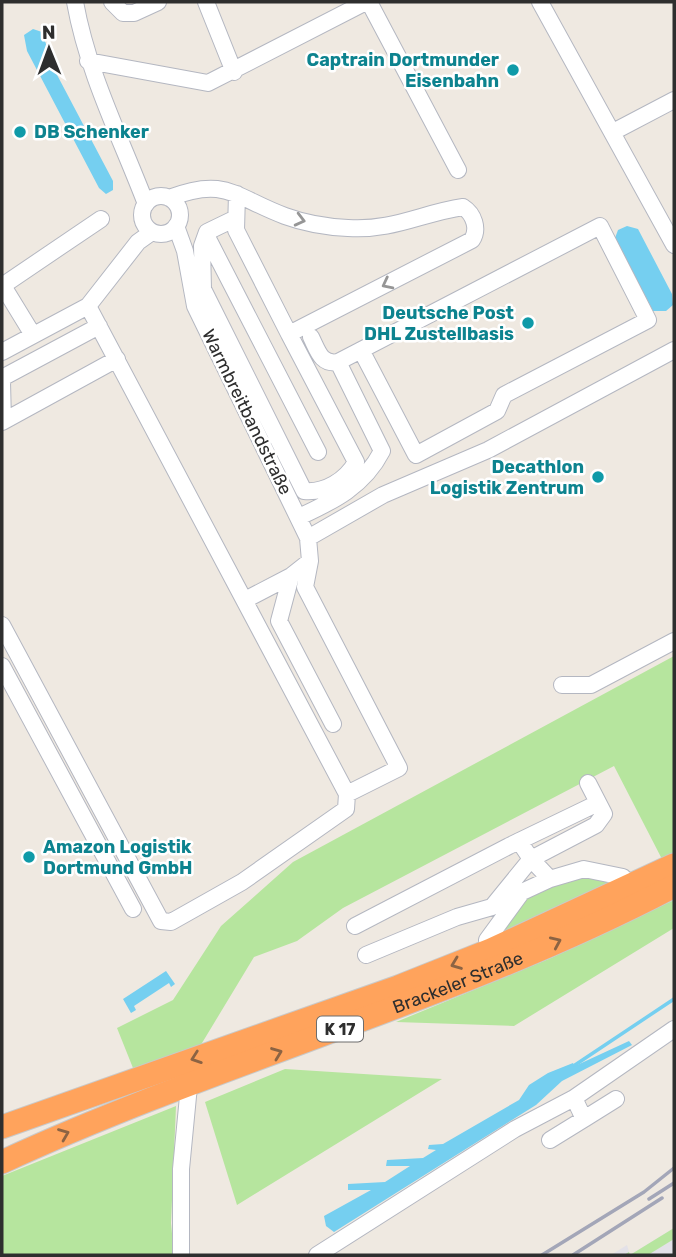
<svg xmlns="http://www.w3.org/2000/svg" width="676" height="1257" font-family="Rubik,sans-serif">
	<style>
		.industrial { fill: #e3e1e8 }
		.green { fill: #b6e59e }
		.water { fill: #75cff0 }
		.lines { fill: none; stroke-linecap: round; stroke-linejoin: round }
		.stream { stroke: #75cff0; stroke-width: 3.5 }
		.minor-casing { stroke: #b4b7c1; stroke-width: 18 }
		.highway-casing { stroke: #c9c9c9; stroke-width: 25 }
		.minor { stroke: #fff; stroke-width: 16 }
		.highway { stroke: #ffa35c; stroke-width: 23 }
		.rail { stroke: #a3a6b8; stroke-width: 3.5 }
		.oneway { stroke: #969696 }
		.oneway2 { stroke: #8c6343 }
		.culture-dot { fill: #0f9aa8; stroke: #fff; stroke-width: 2.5 }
		.labels { text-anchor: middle; stroke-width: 5; stroke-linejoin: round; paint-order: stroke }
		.shield { fill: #fff; stroke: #6d6d6d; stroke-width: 2 }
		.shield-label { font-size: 16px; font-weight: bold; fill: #2e2e2e }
		.culture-label { font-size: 18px; font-weight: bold; fill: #0d838f; stroke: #fff; text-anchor: end }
		.street-label { font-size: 18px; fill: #2e2e2e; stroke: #fff }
	</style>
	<rect width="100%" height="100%" fill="#efe9e1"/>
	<path class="industrial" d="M674,1228V1255H611L627,1245L630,1255Z"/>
	<path class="green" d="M674,656V857L664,863L614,766L343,908L297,941L254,957L199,1048L133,1068L117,1028L173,1000L221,926L293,862Z
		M575,875L616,881L501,934L516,903Z
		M674,900V928L514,1026L396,1022L551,958Z
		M285,1069L442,1079L237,1205L205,1102Z
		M176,1106L171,1223L174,1255H2V1176Z
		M674,1228V1239L648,1255H624L629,1252L630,1255Z"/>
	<path class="water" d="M33,29L42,32L55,71L113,181V190L106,194L99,188L27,51L24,35Z
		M627,226L638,229L672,294L673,305L666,311H653L615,238L618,230Z
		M166,971L175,984L171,987L169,983L134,1006L136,1010L131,1013L123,999Z
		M629,1041L632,1045L562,1081L536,1105L334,1232L326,1226L324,1216L371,1190H348V1184L385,1182L410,1166H386L387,1160L423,1158L436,1150L428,1149L429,1145L443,1144L519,1100L529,1085L548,1073L573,1063L575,1066Z"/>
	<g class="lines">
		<path class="stream" d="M575,1065L674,999"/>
		<g class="minor-casing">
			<path id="minor" d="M75,2C88,74 120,136 146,204
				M112,2L123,13H134L158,2
				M206,2L234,72
				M369,2L458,170
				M540,2L674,245
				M88,61L208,83L366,2
				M613,132L674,100
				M142 215a19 19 0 1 1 38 0a19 19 0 1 1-38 0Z
				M169,198C226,176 234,197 285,216C304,223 327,227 348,228C393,231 422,213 463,207C474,214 479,229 472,240L289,334L236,230L237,194
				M236,218L207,232L202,246L203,289L304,491C325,493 346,480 356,462L289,334
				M206,235L318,452
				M2,286L101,219
				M3,286L33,335
				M88,306L347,794
				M311,337C318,351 321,365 338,362L600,226L648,320L504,395L497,411L416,455L361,350
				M2,352L88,306L138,242L152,232
				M2,378L99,326
				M2,382L3,421
				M2,422L117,359
				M299,517C334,501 364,486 382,451L338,362
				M308,538L383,495L488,450L674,350
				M310,561L291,576L279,621L333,724
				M245,600L291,576
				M2,625L161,921L171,922L242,882L346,809L347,794L399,768L305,587L310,561L308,538L195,306L185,251L176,226
				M2,666L133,909
				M562,685H591L674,641
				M550,879L531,859L596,825L604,814L588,783
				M355,926L509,846L598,803
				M491,950L487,940L522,892L550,879L584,869L623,877L630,887
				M366,955L457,917L492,907L531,859L519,841
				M584,1119L616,1099
				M550,1140L584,1119L574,1098
				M181,1255V1169L189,1086
				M317,1255L515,1129L574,1098L674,1029"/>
		</g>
		<g class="highway-casing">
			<g id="highway">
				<path d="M2,1127L398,987L491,950L674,865"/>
				<path id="s1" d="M2,1162C222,1060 459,999 674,886"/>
			</g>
		</g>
		<use href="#minor" class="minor"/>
		<use href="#highway" class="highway"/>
		<path class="rail" d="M649,1199L674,1183
			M542,1255L644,1192L674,1168
			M573,1255L662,1198"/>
	</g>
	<defs><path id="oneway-chevron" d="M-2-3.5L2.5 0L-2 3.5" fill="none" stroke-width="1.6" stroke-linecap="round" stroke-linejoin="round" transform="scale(1.75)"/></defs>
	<g class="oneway">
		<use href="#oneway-chevron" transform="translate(300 220) rotate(14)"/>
		<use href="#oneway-chevron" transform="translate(387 284) rotate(153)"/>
	</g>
	<g class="oneway2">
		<use href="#oneway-chevron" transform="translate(556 942) rotate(-24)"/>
		<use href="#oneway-chevron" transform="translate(456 964) rotate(159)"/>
		<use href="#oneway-chevron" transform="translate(277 1053) rotate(-21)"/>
		<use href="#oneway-chevron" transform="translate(196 1058) rotate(161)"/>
		<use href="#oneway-chevron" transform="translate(64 1134) rotate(-22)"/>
	</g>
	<g class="culture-dot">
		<circle cx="513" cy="70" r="7"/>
		<circle cx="20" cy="132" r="7"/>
		<circle cx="528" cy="323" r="7"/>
		<circle cx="598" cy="477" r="7"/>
		<circle cx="29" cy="857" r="7"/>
	</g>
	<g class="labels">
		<rect class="shield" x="317" y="1016.5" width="46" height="25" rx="5"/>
		<g class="shield-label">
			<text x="340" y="1035">K 17</text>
		</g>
		<g class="culture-label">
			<text x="499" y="66">Captrain Dortmunder<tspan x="499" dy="21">Eisenbahn</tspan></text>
			<text x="34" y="138" text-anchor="start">DB Schenker</text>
			<text x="514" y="319">Deutsche Post<tspan x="514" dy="21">DHL Zustellbasis</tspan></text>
			<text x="584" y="473">Decathlon<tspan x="584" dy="21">Logistik Zentrum</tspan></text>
			<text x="43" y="853" text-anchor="start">Amazon Logistik<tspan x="43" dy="21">Dortmund GmbH</tspan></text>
		</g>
		<g class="street-label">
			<text transform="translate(247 412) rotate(64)" y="6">Warmbreitbandstraße</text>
			<text dy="6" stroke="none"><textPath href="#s1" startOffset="490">Brackeler Straße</textPath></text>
		</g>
	</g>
	<rect width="676" height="1257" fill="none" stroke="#2e2e2e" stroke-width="7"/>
	<g transform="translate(49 49) rotate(359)" stroke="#ffffff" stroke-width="5" paint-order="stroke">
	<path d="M0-5L12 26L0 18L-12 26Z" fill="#2e2e2e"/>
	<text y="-10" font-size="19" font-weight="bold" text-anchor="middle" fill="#2e2e2e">N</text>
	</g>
</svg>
